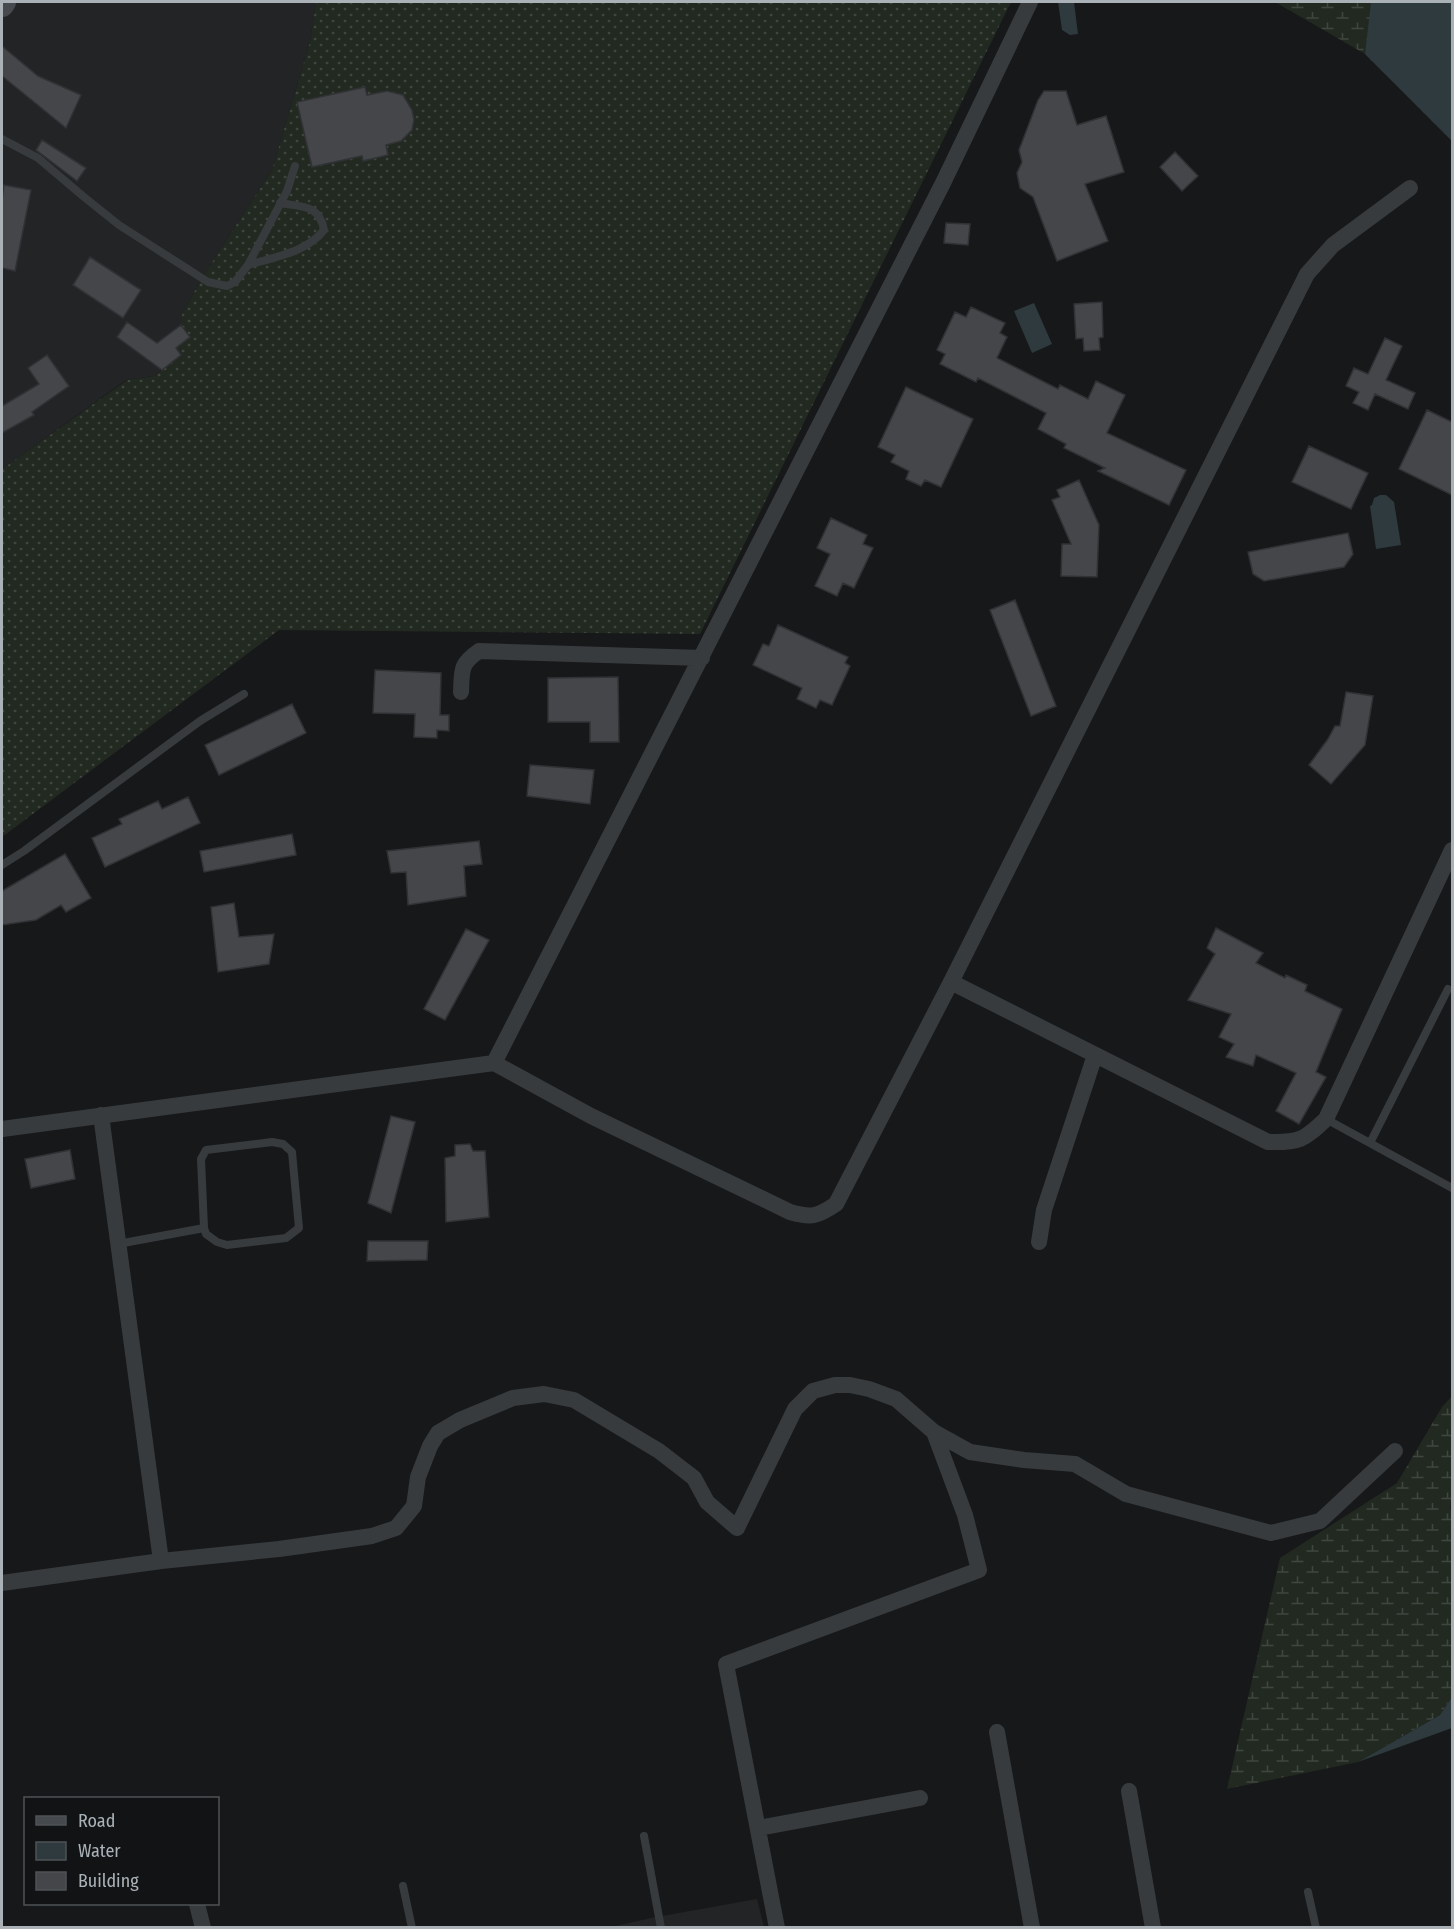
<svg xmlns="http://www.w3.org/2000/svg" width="1454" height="1929" font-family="'Fira Sans Condensed',sans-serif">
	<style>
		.built { fill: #232426 }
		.grass { fill: url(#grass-dots) }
		.wetland { fill: url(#wetland-marsh) }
		.water { fill: #2e3a3d }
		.building { fill: #444649; stroke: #313235; stroke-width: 1.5 }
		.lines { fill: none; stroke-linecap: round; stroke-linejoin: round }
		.lane { stroke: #383b3e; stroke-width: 8 }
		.street { stroke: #383b3e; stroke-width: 16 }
		.secondary { stroke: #464a4e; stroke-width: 24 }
	</style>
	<defs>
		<pattern id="grass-dots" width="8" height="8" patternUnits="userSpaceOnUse" patternTransform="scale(1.5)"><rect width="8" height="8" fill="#222921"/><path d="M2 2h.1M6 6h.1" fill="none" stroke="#3f463f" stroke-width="1.8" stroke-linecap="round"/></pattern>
		<pattern id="wetland-marsh" width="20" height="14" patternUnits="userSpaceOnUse" patternTransform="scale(1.5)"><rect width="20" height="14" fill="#222921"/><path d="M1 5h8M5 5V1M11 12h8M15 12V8" fill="none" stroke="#3f463f"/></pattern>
	</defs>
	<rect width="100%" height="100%" fill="#171819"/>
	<path class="built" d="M2,2H316L310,42L272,170L207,270L182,313L190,337L181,355L154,376L126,380L2,469Z
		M757,1899L764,1927L607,1928L651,1918Z"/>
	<path class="grass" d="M316,2H1011L700,634L279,630L2,837V469L127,380L154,376L181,356L176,348L190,337L181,325L182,313L207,270L272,170L310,42Z"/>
	<path class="wetland" d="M1275,2H1452V141L1365,54Z
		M1452,1396V1486L1450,1508L1452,1514V1697L1440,1715L1358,1762L1227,1789L1280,1558L1397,1483L1442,1407Z"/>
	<path class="water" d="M1058,2H1074L1078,34L1070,35L1062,30Z
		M1371,2H1452V141L1365,54Z
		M1034,303L1052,344L1032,353L1014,311Z
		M1380,495H1386L1394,502L1401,545L1376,549L1370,506L1372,505L1374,498Z
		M1452,1697V1728L1358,1762L1440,1715Z"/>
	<path class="building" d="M2,46L38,76L81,95L66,128L2,76Z
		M365,87L367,95L387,91L403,95L412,110L414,120L412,130L401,141L386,145L388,155L363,161L362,156L312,167L297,102Z
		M1044,91H1066L1077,125L1106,116L1124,172L1085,184L1108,241L1057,261L1033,197L1020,188L1017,173L1022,162L1019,150L1038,100Z
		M42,140L86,168L77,181L36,150Z
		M1175,152L1198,176L1182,191L1160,167Z
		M4,185L31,190L15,271L2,268V199Z
		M946,223L970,224L968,245L944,243Z
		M90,257L141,290L123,318L73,285Z
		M1102,302L1103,337L1099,338L1100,350L1084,351L1083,338L1076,339L1074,304Z
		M971,307L1005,323L1000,333L1007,337L997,358L1058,389L1060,385L1088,399L1096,381L1125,395L1107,433L1186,470L1169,505L1098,471L1105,468L1064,448L1066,444L1038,429L1046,413L978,378L976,382L940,364L945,354L937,350L955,312L966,317Z
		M127,322L157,343L181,325L190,337L176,348L181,355L162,370L117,337Z
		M1385,338L1402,346L1386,380L1415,393L1408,409L1375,394L1368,410L1353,403L1359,392L1346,386L1354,368L1368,374Z
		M47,355L69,386L32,412L34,415L2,433V406L39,384L28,368Z
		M906,387L973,419L941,487L925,480L921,486L906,479L909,471L891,462L895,455L878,447Z
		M1427,410L1452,422V495L1399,469Z
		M1309,446L1368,473L1351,509L1292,482Z
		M1079,480L1099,525L1097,577L1061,576L1062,544H1071L1052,500L1060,497L1057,490Z
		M831,518L867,535L863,544L873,548L854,588L843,583L837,596L815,586L830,554L817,548Z
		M1348,533L1353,554L1344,567L1264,581L1253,574L1248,552Z
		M1015,600L1056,706L1031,716L990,610Z
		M778,625L848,657L845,663L850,666L832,705L820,700L816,708L797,699L802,688L753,665L763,644L769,646Z
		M375,670L441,673L440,715H449V731L437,730V738L414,737L415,714L373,713Z
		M618,677L619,742H590V722H548V678Z
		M1346,692L1373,696L1365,745L1331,784L1309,765L1328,739L1335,726H1340Z
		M292,704L306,733L219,775L205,745Z
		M530,765L594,770L590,804L527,796Z
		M188,797L200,823L105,867L92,838L122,824L119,819L158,801L162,809Z
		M292,834L296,855L204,872L200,851Z
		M479,841L482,864L464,866L466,896L408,905L406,872L391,873L387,851Z
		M65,854L91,898L66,912L61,905L36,920L2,925V891Z
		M234,903L239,937L274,934L269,964L218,972L211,907Z
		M1216,928L1263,953L1256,963L1285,978L1286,975L1307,985L1305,991L1342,1009L1316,1072L1326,1077L1299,1124L1276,1111L1296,1073L1256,1055L1253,1066L1226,1057L1234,1044L1219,1037L1231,1014L1188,1000L1215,954L1207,948Z
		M466,929L489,940L445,1020L424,1009Z
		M391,1116L415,1122L391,1213L368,1203Z
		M470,1144L473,1151H485L489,1217L446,1222L445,1158L455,1156V1145Z
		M70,1150L75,1179L31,1188L25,1159Z
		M368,1241H428L427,1260L367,1261Z"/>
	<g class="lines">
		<path class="lane" d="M2,139L38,158L84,197L119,225L158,250L208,282L227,286L235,282L248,265L287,191L295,166
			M248,265C274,257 306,253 324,230C319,204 302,207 280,203
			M2,865L24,851L200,721L244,694
			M1326,1119L1452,1188
			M1370,1143L1448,989
			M118,1244L204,1228L206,1234L217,1242L227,1245L286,1238L299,1228L292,1152L283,1144L272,1142L206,1150L201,1159L204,1228
			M644,1836L661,1928
			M403,1886L412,1928
			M1308,1892L1316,1928"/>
		<path class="street" d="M1030,2L943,183L494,1063L591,1116L790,1212C811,1218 817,1217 836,1204L951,982L1307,274L1333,245L1410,188
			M461,692C462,670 460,664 479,651L702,658
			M951,982L1268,1142C1299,1143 1304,1140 1326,1119L1452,850
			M101,1115L161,1561
			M2,1129L494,1063
			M1039,1242L1044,1210L1095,1055
			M2,1583L161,1561L279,1549L372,1536L396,1528L414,1506L418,1477L430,1446L438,1433L460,1420L513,1398L544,1394L574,1400L659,1451L694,1478L707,1502L737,1528L795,1409L813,1391L835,1385H850L869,1389L896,1399L934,1432L970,1452L1024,1460L1075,1464L1126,1494L1271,1533L1320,1521L1395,1451
			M997,1732L1032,1928
			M1129,1791L1153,1928
			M759,1828L920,1798
			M197,1904L203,1928
			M777,1928L726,1664L979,1570L965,1515L934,1432"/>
		<path class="secondary" d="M2,5L4,2"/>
	</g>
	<rect width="1454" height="1929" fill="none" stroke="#aab2b8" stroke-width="6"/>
	<rect x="24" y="1797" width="195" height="108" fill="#121314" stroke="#4f5356" stroke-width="1.5"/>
	<rect x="36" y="1816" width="30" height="9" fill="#464a4e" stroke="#4f5356" stroke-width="1.5"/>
	<text x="78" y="1827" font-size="18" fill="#aab2b8">Road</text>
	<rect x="36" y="1842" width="30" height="18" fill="#2e3a3d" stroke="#4f5356" stroke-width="1.5"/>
	<text x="78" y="1857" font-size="18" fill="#aab2b8">Water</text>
	<rect x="36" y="1872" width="30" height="18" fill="#444649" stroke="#4f5356" stroke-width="1.5"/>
	<text x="78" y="1887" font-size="18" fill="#aab2b8">Building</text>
</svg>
